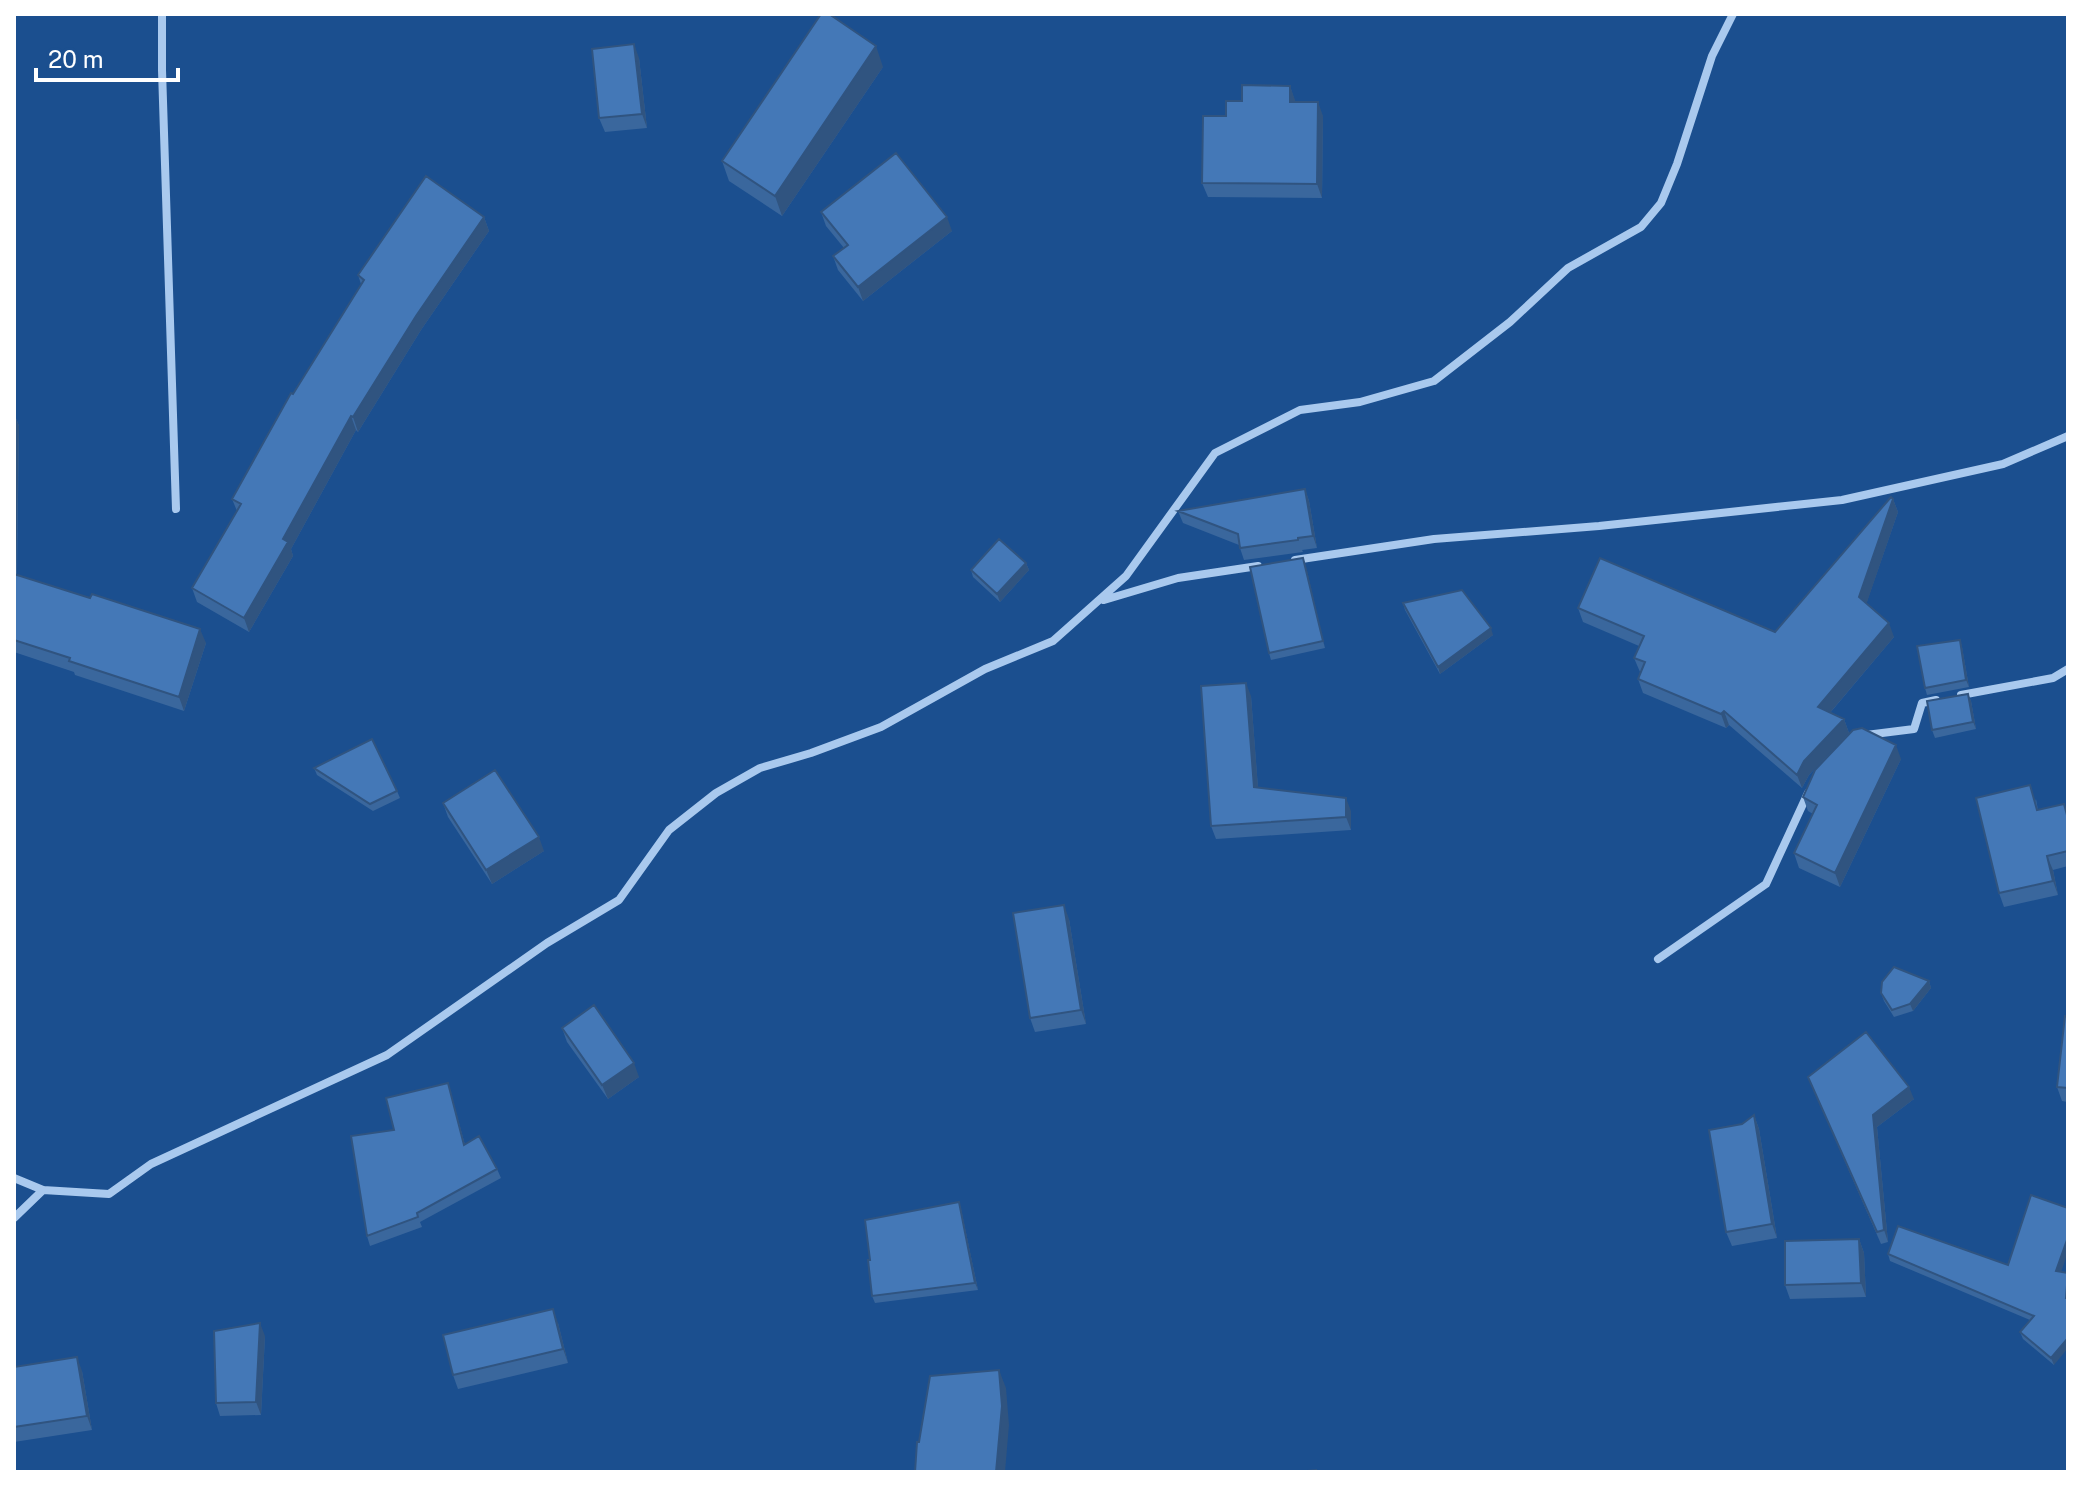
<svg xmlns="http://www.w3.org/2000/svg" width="2082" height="1486" font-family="'Public Sans',sans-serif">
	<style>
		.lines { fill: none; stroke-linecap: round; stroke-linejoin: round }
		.minor { stroke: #a9c9ee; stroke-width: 8 }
		.wall { fill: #3a679d }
		.shaded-wall { fill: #305480 }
		.building { fill: #4478b7; stroke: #305480; stroke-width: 2 }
	</style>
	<rect width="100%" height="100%" fill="#1b4f8f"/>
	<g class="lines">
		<path class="minor" d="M162,14V70L176,509
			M1295,560L1434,539L1599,526L1842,500L2003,464L2068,436
			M1104,600L1178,578L1258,566
			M1961,695L2053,678L2068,669
			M1866,735L1914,729L1922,703L1936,700
			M1658,959L1766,884L1808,793
			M14,1178L43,1190L109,1194L151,1164L387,1055L547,943L619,900L669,830L716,793L760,768L811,753L881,727L985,669L1053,641L1126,576L1215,453L1300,410L1360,402L1434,381L1510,322L1568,268L1641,227L1661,203L1677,164L1712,56L1733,14
			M14,1218L43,1190"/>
	</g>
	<path class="wall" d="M639,58L647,128L605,132L599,118Z
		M883,67L782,216L729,181L722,161Z
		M1290,86L1295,102L1323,116L1322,198L1208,197L1202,183L1226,116L1242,101Z
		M821,212L952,231L863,301L838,270L833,256L844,248L826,226Z
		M484,217L489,231L421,330L358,432L356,430L291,549L293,556L249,632L197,602L192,588L237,511L232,499L293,394L361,284L358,275Z
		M14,413L19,426L17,575L206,643L184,711L75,675L74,672L14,652Z
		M1305,489L1309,501L1317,548L1302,550L1303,552L1244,560L1239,545L1183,523L1178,511Z
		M1893,499L1898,512L1866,604L1894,637L1830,713L1844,719L1849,733L1809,775L1802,788L1729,725L1726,728L1643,693L1638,679L1640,672L1634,658L1639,646L1583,622L1578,608L1775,632Z
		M1303,558L1325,648L1271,660L1269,653Z
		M1026,563L1029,570L1000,602L973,577L971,570Z
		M1403,603L1493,635L1440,674L1405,610Z
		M1960,640L1962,647L1969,687L1927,695L1925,688Z
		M1968,694L1971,701L1976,729L1935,738L1932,730Z
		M1251,696L1258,788L1351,811V830L1216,839L1211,826Z
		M1901,759L1840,887L1799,868L1794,853L1813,814L1808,811L1803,797Z
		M314,768L397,791L400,798L373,811L317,775Z
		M2036,799L2038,810L2064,804L2068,814V866L2053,870L2058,895L2004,907L1999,893Z
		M443,803L544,851L492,884L448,817Z
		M1069,919L1086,1024L1035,1032L1030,1018Z
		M1929,981L1931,988L1913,1011L1894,1017L1884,1001L1881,993Z
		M2068,1017V1102L2062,1101L2057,1087Z
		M562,1028L639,1077L608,1099L567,1042Z
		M1808,1077L1914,1099L1877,1127L1888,1242L1881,1244Z
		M448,1083L465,1145L497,1169L501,1178L420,1222L422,1227L370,1246L367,1236L394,1130Z
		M1754,1115L1759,1129L1777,1238L1732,1246L1726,1232L1742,1124Z
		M959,1202L961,1209L978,1290L875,1303L872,1296L870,1260Z
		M1859,1239L1864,1253L1866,1297L1790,1299L1785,1285Z
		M1888,1254L2008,1265L2061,1272L2054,1365L2023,1339L2020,1332L2030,1320L1890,1261Z
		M558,1323L568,1363L458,1389L453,1375Z
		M265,1336L261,1415L220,1416L216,1403Z
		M14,1367L82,1371L92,1430L14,1442Z"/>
	<path class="shaded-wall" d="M634,44L639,58L647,128L642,114Z
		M876,46L883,67L782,216L775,196Z
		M1290,86L1295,100V116L1290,102Z
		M1318,102L1323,116L1322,198L1317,184Z
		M484,217L489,231L421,330L358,432L353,417L416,316Z
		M947,217L952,231L863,301L858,287Z
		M14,413L19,426L16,587L14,581Z
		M351,416L356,430L291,549L293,556L249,632L244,618L283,539Z
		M1305,489L1309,501L1317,548L1313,536Z
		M1893,499L1898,512L1864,611L1859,597Z
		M1303,558L1306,566L1325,648L1323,641Z
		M1026,563L1029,570L1000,602L997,594Z
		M1889,623L1894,637L1823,721L1818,707Z
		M1491,628L1493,635L1440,674L1438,667Z
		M200,629L206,643L184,711L179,697Z
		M1960,640L1962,647L1969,687L1966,680Z
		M1246,683L1251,696L1259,800L1254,787Z
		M1968,694L1971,701L1976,729L1973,722Z
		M1724,711L1729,725L1726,728L1721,714Z
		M1844,719L1849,733L1809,775L1802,788L1797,775L1804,761Z
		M1896,745L1901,759L1840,887L1835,873Z
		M1346,798L1351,811V830L1346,817Z
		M539,837L544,851L492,884L486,870Z
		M2047,856L2053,870L2058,895L2053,881Z
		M1064,905L1069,919L1086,1024L1081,1010Z
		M1929,981L1931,988L1913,1011L1910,1004Z
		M634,1063L639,1077L608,1099L602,1085Z
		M1909,1087L1914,1099L1877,1127L1888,1242L1884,1230L1873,1115Z
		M1754,1115L1759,1129L1777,1238L1772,1224Z
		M959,1202L961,1209L978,1290L975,1283Z
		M2068,1237V1252L2059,1278L2056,1271Z
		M1859,1239L1864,1253L1866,1297L1861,1283Z
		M553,1309L558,1323L568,1363L563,1349Z
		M260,1323L265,1336L261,1415L256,1402Z
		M2068,1338V1348L2054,1365L2051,1358Z
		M77,1357L82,1371L92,1430L87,1416Z
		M999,1370L1006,1388L1009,1425L1005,1472H996Z"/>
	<path class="building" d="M821,14H829L876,46L775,196L722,161Z
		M634,44L642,114L599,118L592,49Z
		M1242,85L1290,86V102H1318L1317,184L1202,183L1203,116H1226V101H1242Z
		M896,153L947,217L858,287L833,256L848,245L821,212Z
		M426,176L484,217L416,316L353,417L351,416L283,539L288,542L244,618L192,588L241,504L232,499L291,393L293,394L364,280L358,275Z
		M1305,489L1313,536L1298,538V540L1240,548L1238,534L1178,511Z
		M1891,497L1893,499L1859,597L1889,623L1818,707L1844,719L1804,761L1797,775L1724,711L1721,714L1638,679L1645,662L1634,658L1644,636L1578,608L1600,558L1775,632Z
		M999,539L1026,563L997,594L971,570Z
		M1303,558L1323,641L1269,653L1250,567Z
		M14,574L90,598L92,594L200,629L179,697L69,661L70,658L14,640Z
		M1462,590L1491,628L1438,667L1403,603Z
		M1960,640L1966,680L1925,688L1917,646Z
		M1246,683L1254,787L1346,798V817L1211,826L1201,686Z
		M1968,694L1973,722L1932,730L1927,701Z
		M1862,728L1896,745L1835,873L1794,853L1817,805L1803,797L1815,770L1853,730Z
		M372,739L397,791L370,804L314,768Z
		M495,770L539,837L486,870L443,803Z
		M2030,785L2037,810L2064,804L2068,819V851L2047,856L2053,881L1999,893L1976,798Z
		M1064,905L1081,1010L1030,1018L1013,913Z
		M1894,967L1929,981L1910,1004L1892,1010L1881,993L1882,982Z
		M594,1005L634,1063L602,1085L562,1028Z
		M2065,1016L2068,1017V1088L2057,1087Z
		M1866,1032L1909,1087L1873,1115L1884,1230L1877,1232L1808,1077Z
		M448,1083L464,1145L479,1136L497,1169L417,1213L418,1217L367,1236L351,1136L394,1130L386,1098Z
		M1754,1115L1772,1224L1726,1232L1709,1130L1742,1124Z
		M2031,1195L2068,1208V1237L2056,1271L2068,1273L2066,1298H2068V1338L2051,1358L2020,1332L2034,1316L1888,1254L1898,1226L2008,1265Z
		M959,1202L975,1283L872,1296L868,1260H870L865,1220Z
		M1859,1239L1861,1283L1785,1285V1241Z
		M553,1309L563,1349L453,1375L443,1335Z
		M260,1323L256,1402L216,1403L214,1331Z
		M77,1357L87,1416L14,1427V1367Z
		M999,1370L1002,1406L996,1472H915L917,1442H919L930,1376Z
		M1316,1470V1472H1297Z"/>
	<rect width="2082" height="1486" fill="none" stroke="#ffffff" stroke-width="32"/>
	<path d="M36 68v12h142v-12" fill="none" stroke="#ffffff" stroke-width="4"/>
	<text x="48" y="68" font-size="24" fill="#ffffff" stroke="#1b4f8f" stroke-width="6" paint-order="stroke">20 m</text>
</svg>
